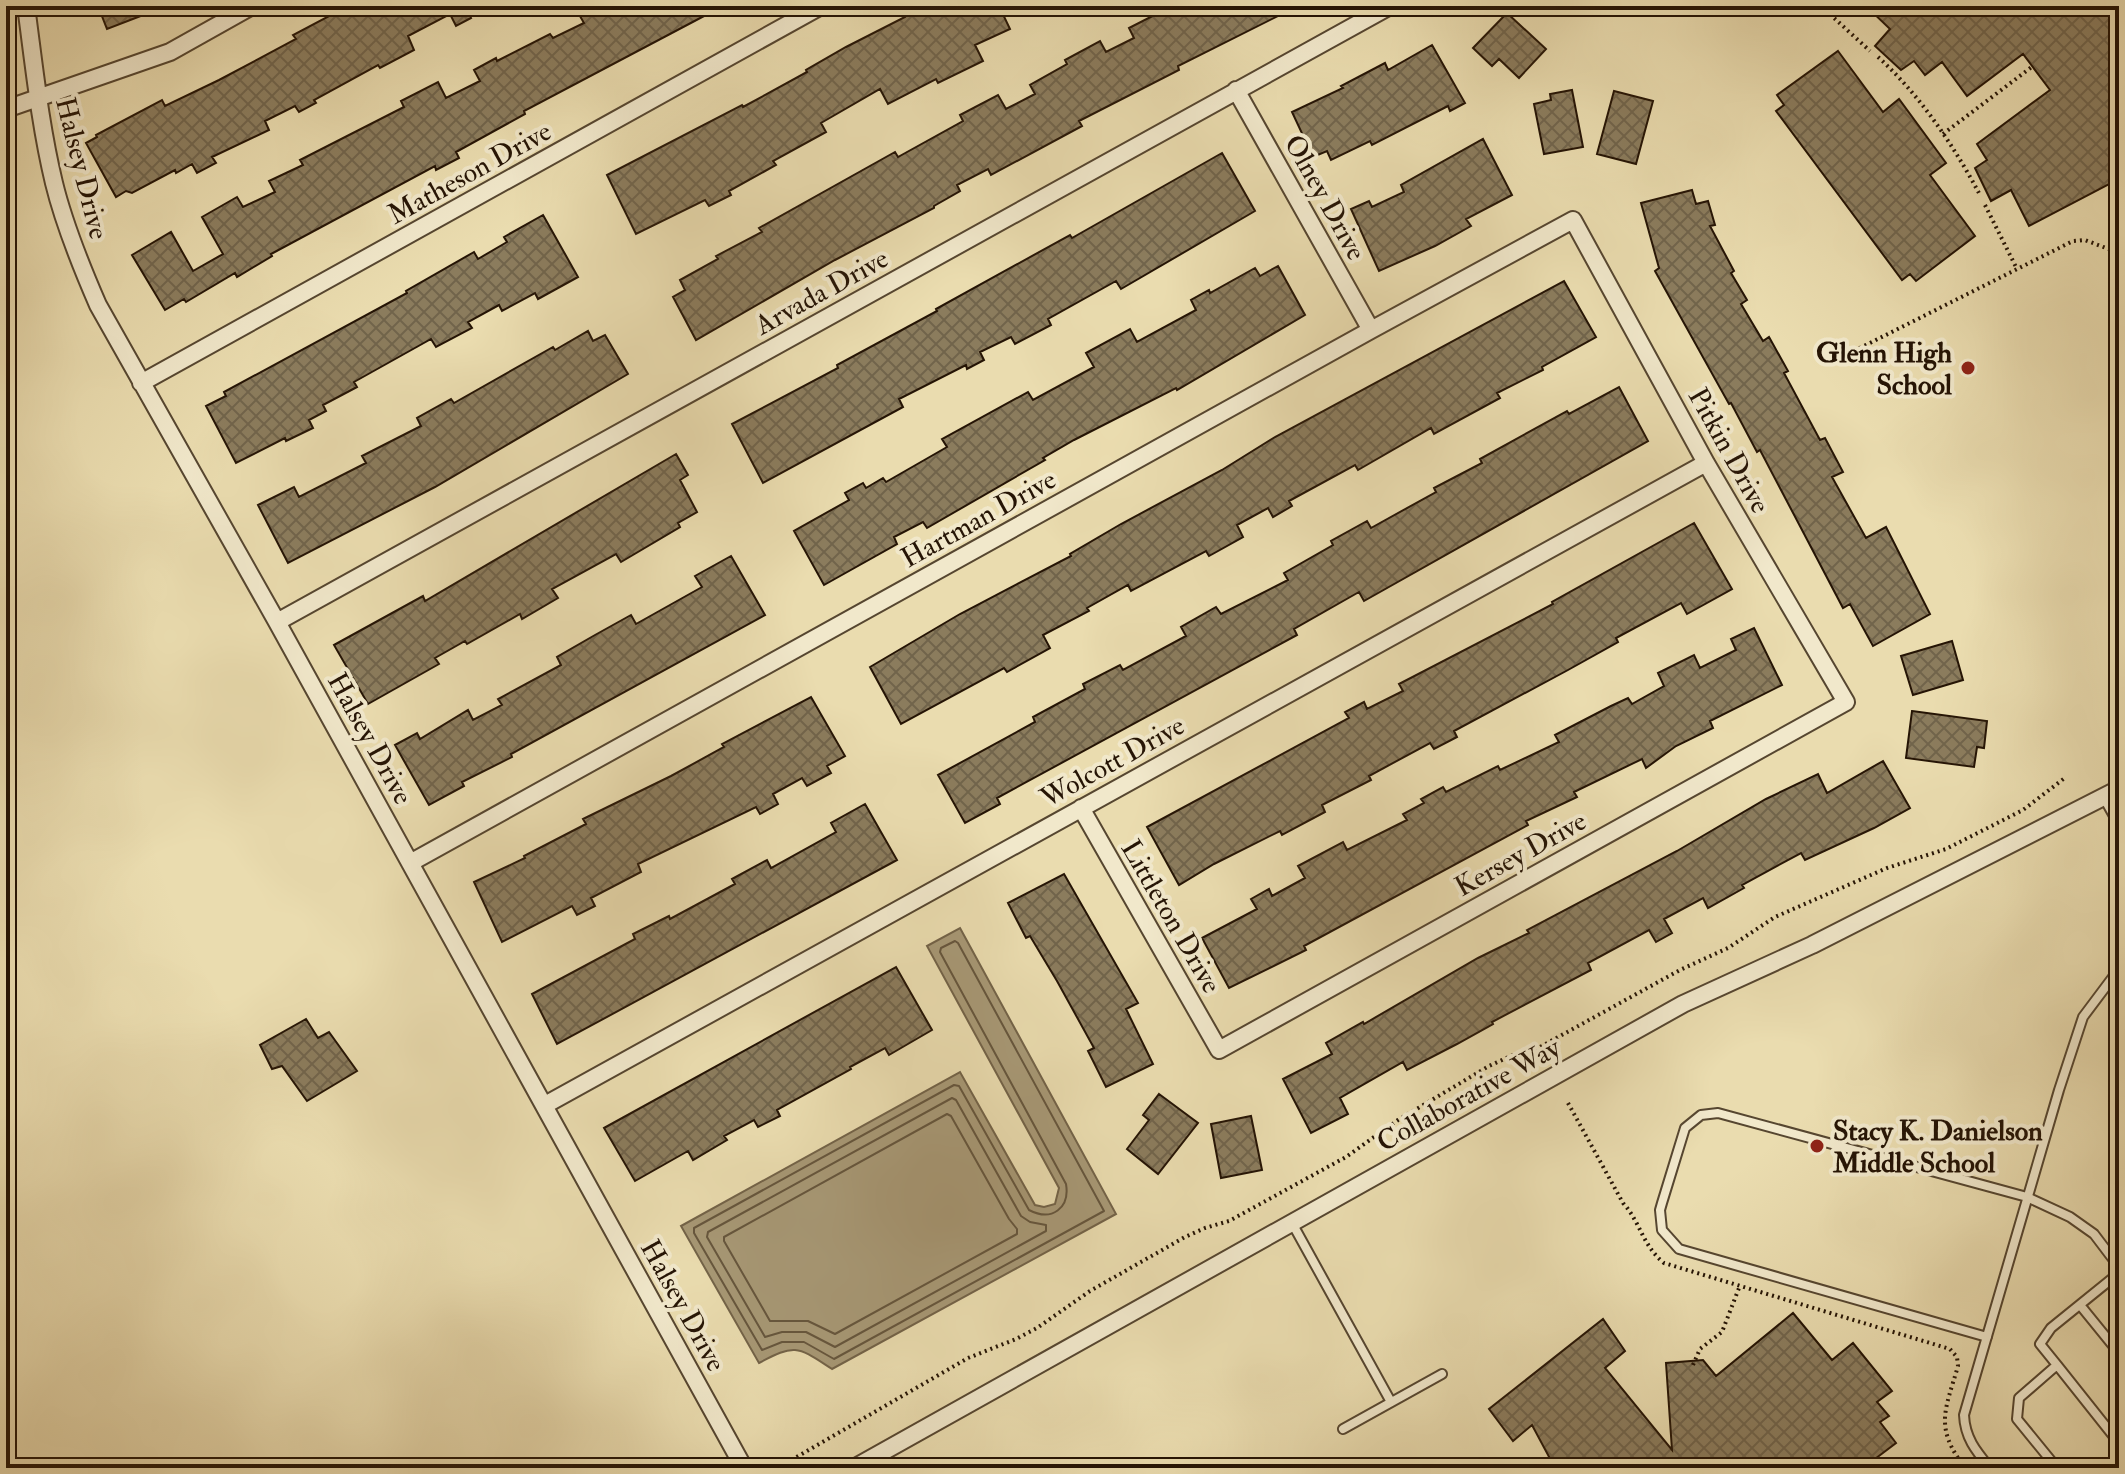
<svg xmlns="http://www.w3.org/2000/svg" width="2125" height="1474" font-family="'IM FELL Double Pica',serif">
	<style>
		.water { fill: #a79875; stroke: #736348; stroke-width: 2 }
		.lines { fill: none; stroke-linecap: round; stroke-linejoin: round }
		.shore { stroke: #66563d; stroke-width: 2 }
		.building { fill: url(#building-cross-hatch); stroke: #251405; stroke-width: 2 }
		.service-casing { stroke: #564630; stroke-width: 12 }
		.minor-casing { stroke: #564630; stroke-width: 20 }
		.path { stroke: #251405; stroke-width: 4; stroke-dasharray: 2 4; stroke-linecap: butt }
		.service { stroke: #f1e8cb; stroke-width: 8 }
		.minor { stroke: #f1e8cb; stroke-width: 16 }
		.poi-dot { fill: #8f2418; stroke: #f1e8cb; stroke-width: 3 }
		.labels { text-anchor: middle; stroke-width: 8; stroke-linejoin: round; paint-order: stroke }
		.street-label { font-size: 28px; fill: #251405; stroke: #f1e8cb }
		.poi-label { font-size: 28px; font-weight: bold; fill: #251405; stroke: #f1e8cb; text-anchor: end }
	</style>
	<defs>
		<pattern id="building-cross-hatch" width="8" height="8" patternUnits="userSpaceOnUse" patternTransform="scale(2)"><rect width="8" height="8" fill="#8b7c5d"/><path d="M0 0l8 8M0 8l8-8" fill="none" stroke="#71644b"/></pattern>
	</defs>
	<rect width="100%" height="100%" fill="#eadcaf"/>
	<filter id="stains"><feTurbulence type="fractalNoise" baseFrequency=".0025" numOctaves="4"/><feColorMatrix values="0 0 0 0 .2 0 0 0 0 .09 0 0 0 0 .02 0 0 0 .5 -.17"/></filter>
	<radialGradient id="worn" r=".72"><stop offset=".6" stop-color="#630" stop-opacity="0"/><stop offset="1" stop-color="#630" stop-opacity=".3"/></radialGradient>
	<path class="water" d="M960,928L1116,1214L832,1369C798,1347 796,1343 759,1363L681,1226L960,1072L1035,1205L1044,1207L1055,1204L1059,1188L927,946Z"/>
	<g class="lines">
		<path class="shore" d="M955,941L958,943L1104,1211L834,1359L804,1342H782L762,1350L694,1233V1228L954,1085L959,1086L1029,1210C1052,1222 1070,1208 1066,1184L940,952L941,948Z
			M952,1098L956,1100L1021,1216L1030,1222L1046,1225V1231L835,1347L806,1332H782L765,1337L707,1237L708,1232Z
			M947,1114L951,1116L1009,1219L1017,1229V1234L835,1334L808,1321H770L724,1241V1237Z"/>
	</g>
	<path class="building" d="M98,6H163L164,7L107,29Z
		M348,6H467L465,7L471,18L456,26L450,14L408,36L414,50L380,68L378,65L314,100L316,103L299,112L295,106L265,121L269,130L212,157L216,163L197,173L192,164L176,173L175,170L132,193L126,191L116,197L86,143L97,137L96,135L162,100L165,106L219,80L296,39L293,35Z
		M587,6H723L524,111L525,114L456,152L459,158L436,170L435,166L271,254L272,256L237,277L235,273L186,302L184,299L165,310L132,255L171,232L193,271L223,254L202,217L237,197L243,207L275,192L269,181L303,165L300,160L404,107L401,101L438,82L446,98L480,81L474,70L496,58L497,61L550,34L553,38L584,23L577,11Z
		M920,6H999L1010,29L975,45L983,61L938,83L936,79L888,104L880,89L821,123L826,132L773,161L776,165L729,191L731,195L709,206L705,200L636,234L607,175L742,105L743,107L807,72L806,70L846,47L905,17L904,14Z
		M1172,6H1298L1178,66L1179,70L1079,121L1082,126L991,175L988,169L957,185L960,191L934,206V208L835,260L696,340L673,297L685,290L680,280L718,259L716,256L762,232L759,228L895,152L898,157L963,121L960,115L998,95L1006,109L1035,94L1030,85L1067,64L1065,60L1100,41L1106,52L1134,38L1129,28Z
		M1866,6H2119V179L2029,226L2011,190L1991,201L1975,168L1987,160L1977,144L2050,90L2023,54L1967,96L1942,62L1925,75L1914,61L1901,70L1875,46L1890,29Z
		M1507,13L1546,49L1519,78L1499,59L1492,66L1473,48Z
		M1432,45L1465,103L1450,111L1448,106L1372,145L1370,141L1331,160L1327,151L1313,157L1292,112L1343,88L1341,86L1385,63L1388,70Z
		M1838,51L1883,112L1899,99L1946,163L1930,175L1975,236L1916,281L1910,274L1902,280L1776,111L1784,105L1777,95Z
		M1572,90L1583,147L1544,154L1534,104L1551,100L1550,94Z
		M1614,91L1653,101L1636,164L1597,154Z
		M1483,139L1512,195L1466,219L1471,226L1435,246L1379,271L1351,209L1369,201L1372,207L1404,192L1401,185Z
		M1222,153L1255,211L1121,289L1116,281L1048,319L1051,325L1015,344L1011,337L980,352L984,360L967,369L966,365L899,399L903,407L763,483L732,424L838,368L837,365L937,311L936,309L1070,235L1072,238Z
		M1692,190L1696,204L1708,201L1715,225L1710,226L1734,271L1731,273L1747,300L1741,304L1763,341L1769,337L1788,371L1784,373L1820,440L1825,438L1843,472L1832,477L1866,538L1886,527L1930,614L1873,646L1850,604L1843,608L1760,450L1757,452L1731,403L1729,404L1655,271L1659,268L1641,203Z
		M543,215L578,277L538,299L535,293L502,311L499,305L468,322L472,328L436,347L431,339L354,382L357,387L323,405L326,411L309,420L313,428L286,441L285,438L236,463L206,406L226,396L224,392L407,293L406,291L474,252L478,259L507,242L504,237Z
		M1278,266L1305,315L1177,390L1176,388L1074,440L1043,458L1045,460L927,528L923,522L894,537L897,544L824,585L794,531L849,500L845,493L863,483L866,488L883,478L886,482L947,447L942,439L1028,392L1033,400L1094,367L1086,353L1130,329L1137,342L1196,310L1191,300L1209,290L1210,293L1255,268L1260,276Z
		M1564,281L1596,337L1542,367L1543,370L1497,393L1500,398L1434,434L1431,428L1358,470L1355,465L1289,501L1292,506L1273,517L1268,508L1237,525L1243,537L1209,556L1206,551L1131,591L1128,585L1087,608L1089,611L1043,635L1050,648L1007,672L1004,668L901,724L870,667L960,614L1071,556L1070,554L1121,524L1222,470L1275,437Z
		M588,331L593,341L605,335L628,374L435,487L288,563L258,505L294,487L299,497L366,463L362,456L421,426L417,418L451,399L454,403L553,347L555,350Z
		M1619,387L1648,441L1364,601L1359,592L1294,629L1297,635L997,798L1000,804L965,823L938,775L1035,722L1033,717L1085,689L1083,684L1120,665L1123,670L1186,636L1181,627L1216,607L1221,614L1288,580L1284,573L1333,545L1331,541L1367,521L1371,528L1436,492L1434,488L1482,463L1480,459L1567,411L1569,414Z
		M676,454L688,475L680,480L697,512L678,523L680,527L621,562L616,554L552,589L558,598L522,619L520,614L467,644L465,641L435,658L439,664L368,704L334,645L423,596L425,601Z
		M1694,523L1732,589L1687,614L1681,603L1616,638L1618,642L1568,670L1454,731L1457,737L1434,749L1430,743L1369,776L1371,780L1322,805L1325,812L1282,835L1280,831L1214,864L1179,885L1147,827L1349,718L1345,712L1364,702L1367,709L1403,691L1399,684L1553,604L1552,602Z
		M731,556L765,615L511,754L512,757L462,782L464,786L429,805L395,745L417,733L420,739L468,710L473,720L502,705L498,699L561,665L557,657L595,635L631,615L636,624L702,587L695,576Z
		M1754,628L1782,685L1710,721L1713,728L1676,746L1646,768L1642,759L1574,792L1577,797L1526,821L1528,825L1304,946L1306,950L1229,988L1202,938L1257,909L1251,899L1269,889L1272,896L1305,878L1298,866L1343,842L1347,850L1407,820L1403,814L1424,803L1421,799L1443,787L1446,792L1498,766L1500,770L1559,742L1555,735L1611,706L1628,698L1632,704L1664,686L1658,673L1694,655L1700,668L1736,650L1731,639Z
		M1952,641L1963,680L1913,695L1901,656Z
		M811,697L845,756L827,766L831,773L807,786L802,778L773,794L778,804L760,814L756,807L638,864L641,872L591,898L595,906L577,915L572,906L502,942L474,882L525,858L524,856L586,824L583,819L671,776L724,747L722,744Z
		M1912,711L1987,721L1984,748L1977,747L1974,767L1906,758Z
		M1883,761L1910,808L1874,828L1805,860L1801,853L1742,885L1744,888L1708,908L1703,898L1664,919L1672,933L1656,942L1649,930L1588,963L1591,970L1492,1022L1493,1024L1457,1044L1407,1070L1403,1062L1340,1098L1348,1114L1311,1133L1283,1079L1332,1054L1326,1043L1363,1022L1364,1024L1478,958L1529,933L1527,930L1677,851L1766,799L1818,774L1827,793Z
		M865,804L897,860L557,1044L532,994L635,939L633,934L669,916L670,919L735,884L732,879L767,860L771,868L836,832L831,823Z
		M1064,874L1138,1003L1126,1009L1153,1064L1106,1087L1088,1051L1094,1048L1057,981L1030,936L1026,938L1008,903Z
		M896,967L932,1030L889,1055L885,1048L850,1067L851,1069L777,1110L780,1116L758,1127L754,1120L724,1136L727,1140L693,1160L688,1151L635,1181L604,1128Z
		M306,1019L318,1038L329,1032L357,1071L307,1101L282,1066L272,1069L260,1045Z
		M1159,1094L1198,1123L1158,1174L1127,1149L1149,1120L1143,1115Z
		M1251,1116L1262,1170L1221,1178L1211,1124Z
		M1793,1313L1832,1360L1853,1343L1892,1391L1877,1402L1889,1416L1880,1422L1896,1443L1863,1468H1555L1532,1425L1513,1441L1489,1409L1603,1319L1625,1351L1605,1368L1672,1450L1666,1363L1703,1360L1716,1376Z"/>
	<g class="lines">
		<g class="service-casing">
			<path id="service" d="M2104,798L2119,825
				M1292,1223L1391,1402
				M2080,1305L2119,1353
				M1987,1337L1679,1249L1662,1230L1660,1210L1662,1203L1685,1128L1701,1115L1718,1113L2027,1197L2070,1217L2094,1234L2119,1267
				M2057,1365L2119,1443
				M1343,1429L1442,1374
				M1990,1468C1976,1451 1965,1438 1964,1415L2059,1090L2083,1017L2119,969
				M2057,1468L2017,1419L2019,1398L2057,1365L2040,1344L2051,1328L2119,1273"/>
		</g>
		<g class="minor-casing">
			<path id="minor" d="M26,6C34,65 40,125 54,183C64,224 81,266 98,305L277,622L744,1468
				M1236,90L1371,330
				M6,109L170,52L252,6
				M141,383L821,6
				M277,622L1390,6
				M410,863L1371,330L1573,220L1706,463L1846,702L1219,1050L1081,808
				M545,1105L1706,463
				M854,1468L1683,1004L1812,945L2119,789"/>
		</g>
		<path class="path" d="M1821,6L1870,51
			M1878,57C1920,95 1954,146 1980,195
			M1943,134L2033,66
			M1985,205L2017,269
			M1854,351L2073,241L2085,240L2119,253
			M2117,752L2119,751
			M1568,1103L1623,1203C1641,1223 1642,1245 1664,1263L1950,1349L1957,1357L1958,1366C1945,1411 1934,1427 1965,1468
			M1693,1365L1700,1349L1722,1332L1739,1288
			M781,1466L968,1358L1016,1339L1037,1328L1090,1291L1185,1237L1205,1228L1229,1221L1346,1157L1398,1120L1489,1066L1513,1055L1540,1047L1680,970L1728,948L1775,917L1887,868L1946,849L2023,810L2066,777"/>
		<use href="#service" class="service"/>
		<use href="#minor" class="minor"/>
	</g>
	<g class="poi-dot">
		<circle cx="1968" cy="368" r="8"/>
		<circle cx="1817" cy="1146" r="8"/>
	</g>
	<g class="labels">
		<g class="street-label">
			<text transform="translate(83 168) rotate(76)" y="10">Halsey Drive</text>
			<text transform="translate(469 172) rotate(-29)" y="10">Matheson Drive</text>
			<text transform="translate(1326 197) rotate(61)" y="10">Olney Drive</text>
			<text transform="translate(821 291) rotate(-29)" y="10">Arvada Drive</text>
			<text transform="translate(1730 450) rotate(61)" y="10">Pitkin Drive</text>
			<text transform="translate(978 518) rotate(-29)" y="10">Hartman Drive</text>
			<text transform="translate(371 738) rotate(61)" y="10">Halsey Drive</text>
			<text transform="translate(1112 761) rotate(-29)" y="10">Wolcott Drive</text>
			<text transform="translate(1520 853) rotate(-29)" y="10">Kersey Drive</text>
			<text transform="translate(1172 916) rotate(60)" y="10">Littleton Drive</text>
			<text transform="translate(1468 1094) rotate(-29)" y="10">Collaborative Way</text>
			<text transform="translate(684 1305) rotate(61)" y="10">Halsey Drive</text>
		</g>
		<g class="poi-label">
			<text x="1952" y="362">Glenn High<tspan x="1952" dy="32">School</tspan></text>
			<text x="1833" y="1140" text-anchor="start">Stacy K. Danielson<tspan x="1833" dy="32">Middle School</tspan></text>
		</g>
	</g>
	<rect width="2125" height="1474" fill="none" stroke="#eadcaf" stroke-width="32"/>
	<rect x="8" y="8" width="2109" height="1458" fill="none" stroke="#251405" stroke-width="4"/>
	<rect x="16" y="16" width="2093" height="1442" fill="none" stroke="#251405" stroke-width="2"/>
	<rect width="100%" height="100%" filter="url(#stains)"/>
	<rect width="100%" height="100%" fill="url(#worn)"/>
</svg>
